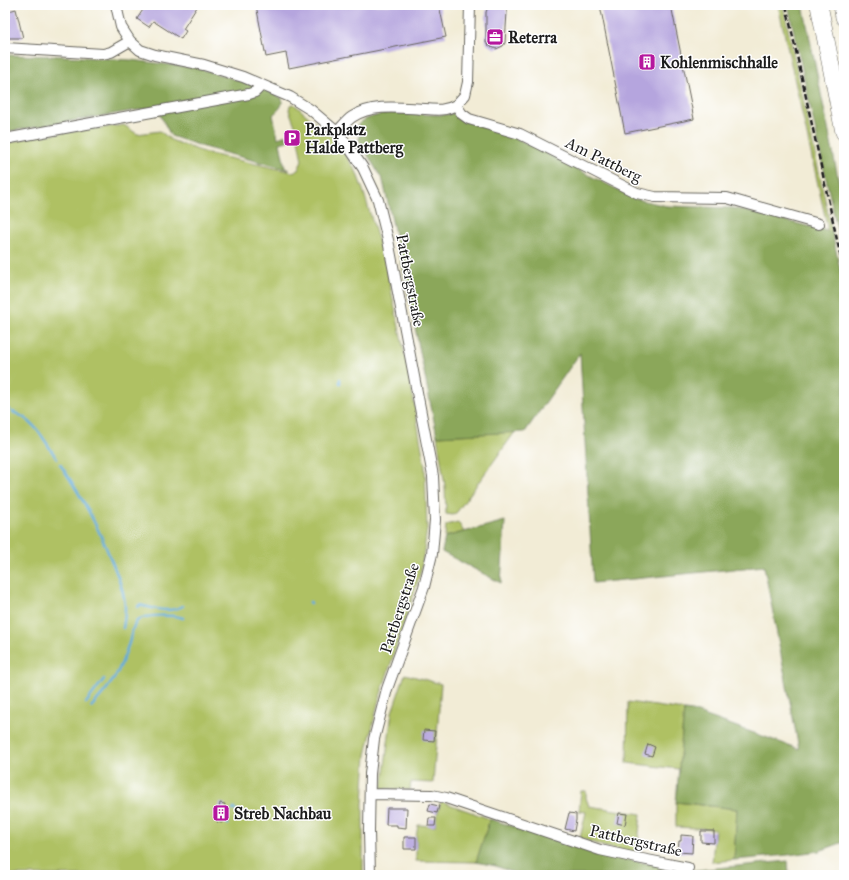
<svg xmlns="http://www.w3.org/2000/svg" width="849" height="880" font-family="'IM FELL Great Primer',serif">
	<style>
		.green { fill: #afc164; stroke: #666e40 }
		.forest { fill: #8ba75a; stroke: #54623b }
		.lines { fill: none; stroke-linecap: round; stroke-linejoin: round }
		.stream { stroke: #62acda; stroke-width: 2.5 }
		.building { fill: #b5a5de }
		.minor-casing { stroke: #67655d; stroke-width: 12 }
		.motorway-casing { stroke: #67655d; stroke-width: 18 }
		.minor { stroke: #fff; stroke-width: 10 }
		.motorway { stroke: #fff; stroke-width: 17 }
		.rail { stroke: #1c1c1c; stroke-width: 2.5; stroke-dasharray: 6 3; stroke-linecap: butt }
		.labels { text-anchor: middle; stroke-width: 3; stroke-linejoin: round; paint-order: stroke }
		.poi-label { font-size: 16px; font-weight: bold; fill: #1c1c1c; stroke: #fff; text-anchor: start }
		.street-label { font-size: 16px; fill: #1c1c1c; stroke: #fff }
	</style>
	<rect width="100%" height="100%" fill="#fff"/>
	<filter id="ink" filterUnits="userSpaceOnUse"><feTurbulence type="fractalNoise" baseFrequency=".025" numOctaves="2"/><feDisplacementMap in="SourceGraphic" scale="8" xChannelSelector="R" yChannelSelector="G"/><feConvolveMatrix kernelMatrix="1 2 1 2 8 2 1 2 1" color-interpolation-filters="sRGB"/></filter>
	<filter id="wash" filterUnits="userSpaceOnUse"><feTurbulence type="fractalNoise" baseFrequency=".012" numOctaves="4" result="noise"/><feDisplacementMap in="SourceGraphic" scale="16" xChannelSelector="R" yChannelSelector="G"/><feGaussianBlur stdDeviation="0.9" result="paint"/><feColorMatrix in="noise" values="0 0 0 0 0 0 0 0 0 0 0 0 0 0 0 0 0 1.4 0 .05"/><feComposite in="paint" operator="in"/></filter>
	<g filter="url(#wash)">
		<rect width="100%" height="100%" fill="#f2ecd6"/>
		<path class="green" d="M778,5H783L832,232L827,231V225Z
			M294,104L338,143L356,171L363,190L386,266L410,379L425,467L427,529L421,571L378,703L366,755L363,803V875H5V144L31,137L124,125L137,134L160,131L171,140L206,153L292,172L298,170L302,161L296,128L289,110L290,105Z
			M515,432L457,512L453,515L446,514L445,486L437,436Z
			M458,522L464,532L445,537L446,525Z
			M405,674L441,684L433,783L411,782L410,790L382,788L392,712Z
			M628,702L684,710L679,769L627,763Z
			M581,791H586V798L589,806L641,814L637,853L605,847L580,838L586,812L579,811Z
			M441,801L490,819L476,862L416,861V837L418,825L435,826L436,818Z
			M676,802L737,809L734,860L712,862L715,829L676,827Z"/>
		<path class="forest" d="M788,5H803L844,207V261Z
			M5,55L65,56L131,60L197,68L254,85L282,98C283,107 279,109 273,115L278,138L286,135L287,141L280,143L285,168L289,170L207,148L171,136L156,107L5,132Z
			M389,113L443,115L454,113L459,118L465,121L512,136L636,199L667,206L733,208L832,232L844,287V842L819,851L788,855L734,860L737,809L676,802L684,710L692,711L799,749L764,566L593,583L580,353L525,432L437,436L405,278L383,181L359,140L360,133L355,128C363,117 376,116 389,113Z
			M505,521L501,583L442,552L445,537Z
			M490,819L598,854L687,871L788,861L789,875H519L496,866L476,862Z"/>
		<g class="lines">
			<path class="stream" d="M340,379V383
				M5,409L10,410
				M13,412C35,420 44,440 57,459
				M60,464C81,495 99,528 112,562C117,574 122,585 124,598C126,608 125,618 123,628
				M310,602L311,603
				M138,607L139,605C154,608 168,614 183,606
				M86,703L104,679
				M91,707C98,699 105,692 111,683C120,672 124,656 129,643C131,636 132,625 138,620C145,614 174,615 183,618
				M233,810L234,809
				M236,810V811
				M228,824L226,822L228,817"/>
		</g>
		<g id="blocks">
			<path class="building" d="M146,5L153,9L155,5H194L197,7L183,29L186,31L181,39L153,21L149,27L137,19Z
				M256,5H439L446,37L289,68L286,53L266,57Z
				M489,5H504L507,12L505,43L503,46L496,49L488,45L486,42V12Z
				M600,5H671L694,119L625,133Z
				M16,9L23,38H5V12Z
				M424,730L435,731L434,741L423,740Z
				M648,744L655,747L652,756L645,754Z
				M220,803L225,804L222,823L217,822Z
				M430,804L439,806L437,813L428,811Z
				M387,808H407L406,828L397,827V825H386Z
				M569,813L576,814V820L574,831L565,829Z
				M619,813L627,814L625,825L617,823Z
				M429,818H436L435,826H428Z
				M701,831H714V843L701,842Z
				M681,835L693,836L692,853L678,852L679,841H681Z
				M404,837H416V849H404Z"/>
		</g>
	</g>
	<g filter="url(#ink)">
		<use href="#blocks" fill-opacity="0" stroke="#67655d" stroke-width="1"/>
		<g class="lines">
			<g class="minor-casing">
				<path id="minor" d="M116,5L121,27L130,41L140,50L155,55L204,65L243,77L290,97L311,110L337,132L348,146L363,168L378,200L388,240L433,476L435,520L432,554L424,587L387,689L374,739L370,774L369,831L370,875
					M5,48L103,54L111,52L130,41
					M456,105L465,95L468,82L470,5
					M337,132C342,127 346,121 352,117C373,103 402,108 425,109C436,110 446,111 456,105L462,114L469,119L520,134L637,193L655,197L727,198L819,224
					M5,139L249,94L255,92L262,85
					M370,794L432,795L446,798L600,850L637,858L688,868"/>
			</g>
			<g class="motorway-casing">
				<path id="motorway" d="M819,5L844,132
					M842,5L844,17"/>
			</g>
			<use href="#minor" class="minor"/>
			<use href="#motorway" class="motorway"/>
			<path class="rail" d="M786,5L844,272"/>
		</g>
	</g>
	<defs>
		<g id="office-square" transform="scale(0.9)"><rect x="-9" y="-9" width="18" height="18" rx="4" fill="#b5179e" stroke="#fff"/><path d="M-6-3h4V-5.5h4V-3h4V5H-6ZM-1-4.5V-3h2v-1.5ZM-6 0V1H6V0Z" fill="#fff"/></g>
		<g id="building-square" transform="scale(0.9)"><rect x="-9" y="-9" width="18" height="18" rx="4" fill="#b5179e" stroke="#fff"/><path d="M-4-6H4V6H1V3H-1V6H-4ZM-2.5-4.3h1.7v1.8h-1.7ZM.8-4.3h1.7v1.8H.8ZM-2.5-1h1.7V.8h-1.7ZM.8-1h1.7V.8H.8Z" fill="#fff"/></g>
		<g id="parking-square" transform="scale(0.9)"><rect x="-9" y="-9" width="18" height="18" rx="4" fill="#b5179e" stroke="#fff"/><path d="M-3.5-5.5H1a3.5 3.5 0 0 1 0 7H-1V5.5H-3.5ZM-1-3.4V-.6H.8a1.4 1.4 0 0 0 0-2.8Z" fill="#fff"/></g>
	</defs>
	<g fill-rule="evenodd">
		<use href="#office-square" x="495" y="37"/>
		<use href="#building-square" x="647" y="62"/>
		<use href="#parking-square" x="292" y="138"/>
		<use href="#building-square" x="221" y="813"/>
	</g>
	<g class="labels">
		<g class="poi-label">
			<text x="508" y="43">Reterra</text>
			<text x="660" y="68">Kohlenmischhalle</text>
			<text x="305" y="135">Parkplatz<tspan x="305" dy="18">Halde Pattberg</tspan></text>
			<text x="234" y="819">Streb Nachbau</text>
		</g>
		<g class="street-label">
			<text transform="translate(604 159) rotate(26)" y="6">Am Pattberg</text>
			<text transform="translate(411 280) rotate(79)" y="6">Pattbergstraße</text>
			<text transform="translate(399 608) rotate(-72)" y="6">Pattbergstraße</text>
			<text transform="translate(636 840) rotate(13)" y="6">Pattbergstraße</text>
		</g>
	</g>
	<rect width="849" height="880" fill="none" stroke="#fff" stroke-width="20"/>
</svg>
